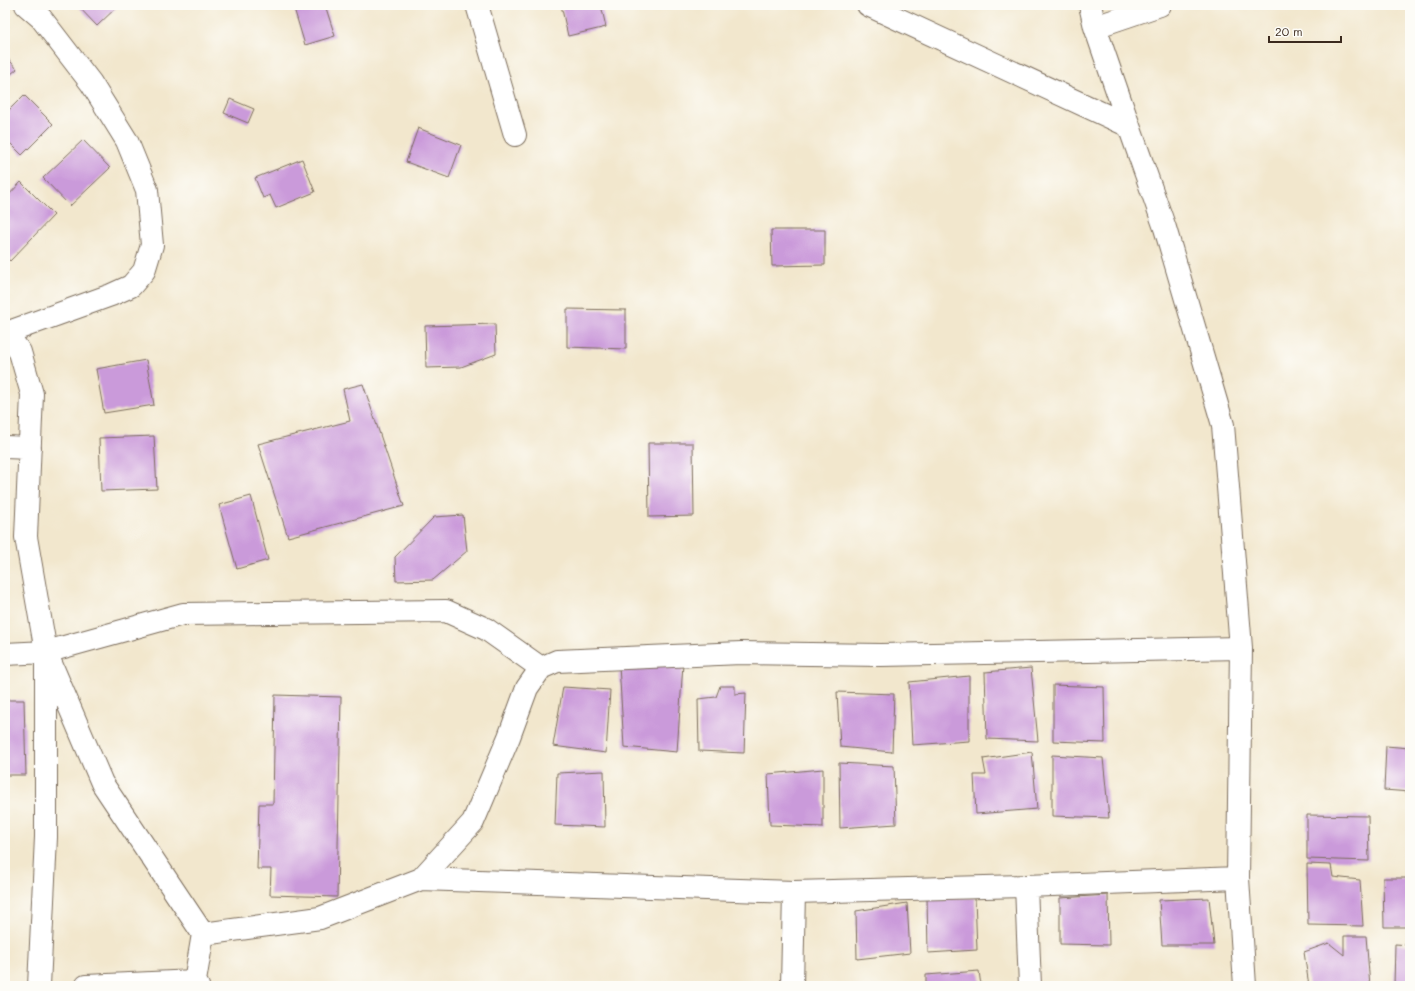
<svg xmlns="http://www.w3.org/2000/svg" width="1415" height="991" font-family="Mali,sans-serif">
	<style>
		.building { fill: #ca9ada }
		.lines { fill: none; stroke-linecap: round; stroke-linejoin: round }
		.minor-casing { stroke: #7b6c5b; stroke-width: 24 }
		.minor { stroke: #fff; stroke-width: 22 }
	</style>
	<rect width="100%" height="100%" fill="#fdfcf7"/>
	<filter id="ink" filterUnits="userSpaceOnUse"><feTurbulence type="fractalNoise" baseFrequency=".025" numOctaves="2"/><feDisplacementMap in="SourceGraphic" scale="8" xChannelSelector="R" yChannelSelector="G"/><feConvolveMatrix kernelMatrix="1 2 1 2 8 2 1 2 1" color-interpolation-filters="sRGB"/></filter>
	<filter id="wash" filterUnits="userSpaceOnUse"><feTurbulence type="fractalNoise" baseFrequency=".012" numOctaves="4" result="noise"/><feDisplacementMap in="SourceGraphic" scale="16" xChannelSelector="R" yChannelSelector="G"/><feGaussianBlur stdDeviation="0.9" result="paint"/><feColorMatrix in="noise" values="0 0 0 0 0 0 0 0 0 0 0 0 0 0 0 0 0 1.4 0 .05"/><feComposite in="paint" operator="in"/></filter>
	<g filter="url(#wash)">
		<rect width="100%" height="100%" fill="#f2e7cd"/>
		<g id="blocks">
			<path class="building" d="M77,5H119L97,26Z
				M293,5H325L335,36L305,45Z
				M561,5H601L606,27L568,36Z
				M5,55L17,69L5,79Z
				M24,95L53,124L22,155L5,138V114Z
				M230,99L254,109L248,123L224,113Z
				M418,128L461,145L449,178L406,162Z
				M83,140L110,168L70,206L43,178Z
				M302,159L315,192L276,208L270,195L263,198L255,178Z
				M21,182L54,215L10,261L5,256V199Z
				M771,230H825V265L772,266Z
				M567,309L626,310V349L567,347Z
				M495,324L496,354L461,367L426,368L425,326Z
				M146,360L154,405L104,413L96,369Z
				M363,384L404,506L288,537L258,444L350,421L343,389Z
				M154,436L157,489L101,491L99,438Z
				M648,443H693L694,516L649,517Z
				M251,496L268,560L237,569L219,505Z
				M463,515L467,551L433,580L396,581L395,557L434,517Z
				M683,664L677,752L624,747L619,665Z
				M1031,668L1038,741L987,739L985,672Z
				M969,676V741L912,745L909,682Z
				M1053,685L1104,687L1105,743L1053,741Z
				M720,686H735V694L746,693L744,753L699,751L698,699L716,697Z
				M563,687L610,690L606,753L553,746Z
				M837,692L894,694L892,752L840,747Z
				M275,695L341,697L337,897L270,895L271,869H257L259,804H273Z
				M5,700H24L26,775H5Z
				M1386,746L1410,748V792L1384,790Z
				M1032,752L1037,809L976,814L974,775H986L983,759Z
				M1052,755L1103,758L1109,818L1052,816Z
				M839,763L894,766L896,824L840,828Z
				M823,769V827L770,825L768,774Z
				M604,771L605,827L555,825L557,773Z
				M1307,815L1368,816L1369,861L1307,859Z
				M1307,864L1331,865L1333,877L1360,880L1363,926L1308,925Z
				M1383,878H1410V927H1384Z
				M1108,895L1109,945L1060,944V898Z
				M927,897L975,898L977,950L928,953Z
				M1209,898L1214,945H1162L1159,900Z
				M907,903L910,953L857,959L856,911Z
				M1344,936H1366L1370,986H1309L1304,952L1329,943L1344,955Z
				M1395,944L1410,945V986H1394Z
				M979,971L981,986H926V975Z"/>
		</g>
	</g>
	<g filter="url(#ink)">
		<use href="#blocks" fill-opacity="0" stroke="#7b6c5b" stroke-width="1"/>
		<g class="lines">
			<g class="minor-casing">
				<path id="minor" d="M477,5L515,135
					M868,5L1129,126
					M1090,5L1095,27L1129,126L1165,228L1223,425L1241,648
					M1095,27L1160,5
					M5,331L20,352L32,394L26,537L46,652L102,783L203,934L195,981L198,986
					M6,333L111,295L131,286L144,271L152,245L147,190L127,141L91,83L41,18L26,5
					M5,447L30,448
					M5,654L46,652L183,614L446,611L486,629L541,668
					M421,879L794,892L1026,886L1238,878
					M1026,886L1030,986
					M203,934L320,918L421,879L473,822L509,737L527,688L541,668L557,661L741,653L881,655L1241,648L1238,878L1245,986
					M39,986L46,837V661
					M86,986L195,981
					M792,986L794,892"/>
			</g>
			<use href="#minor" class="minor"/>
		</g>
	</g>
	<rect width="1415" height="991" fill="none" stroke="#fdfcf7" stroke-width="20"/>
	<path d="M1269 36v6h72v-6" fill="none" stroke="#3b2a1e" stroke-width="2"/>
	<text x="1275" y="36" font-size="12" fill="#3b2a1e" stroke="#fdfcf7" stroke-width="3" paint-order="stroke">20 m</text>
</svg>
